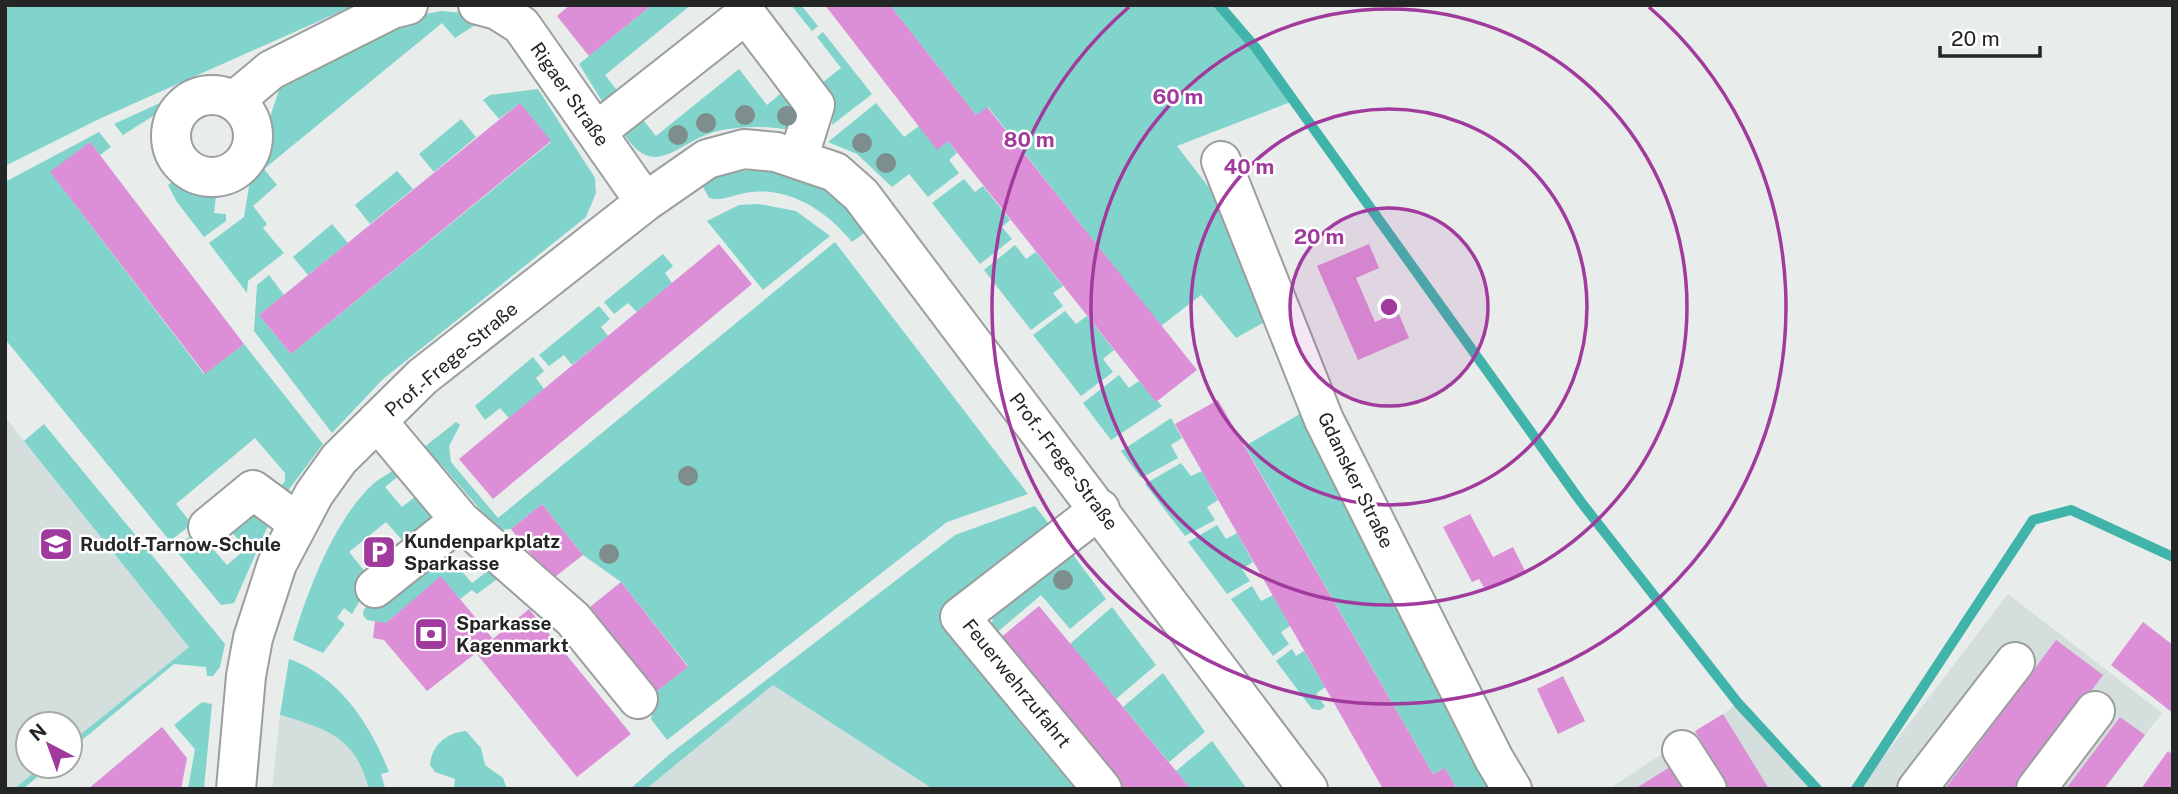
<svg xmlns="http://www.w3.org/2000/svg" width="2178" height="794" font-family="'Public Sans',sans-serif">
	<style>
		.built { fill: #d3dedd }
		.green { fill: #81d4cb }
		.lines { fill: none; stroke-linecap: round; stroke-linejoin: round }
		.stream { stroke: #40b4aa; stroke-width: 10 }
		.building { fill: #dc8fd6 }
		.minor-casing { stroke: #9a9e9d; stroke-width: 42 }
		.minor { stroke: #fff; stroke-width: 38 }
		.tree { fill: #7e8e8c }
		.ring { fill: none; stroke: #a13a9d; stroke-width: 3.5 }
		.labels { text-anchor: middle; stroke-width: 5; stroke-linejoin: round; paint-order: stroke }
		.street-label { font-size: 19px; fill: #242525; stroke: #fff }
		.poi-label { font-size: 19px; font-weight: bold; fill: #242525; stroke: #fff; text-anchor: start }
		.centre { fill: #a13a9d; stroke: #fff; stroke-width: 3.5 }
		.ring-label { font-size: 21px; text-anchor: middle; font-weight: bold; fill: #a13a9d; stroke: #fff; stroke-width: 5; stroke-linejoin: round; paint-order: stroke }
	</style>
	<rect width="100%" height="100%" fill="#e8eceb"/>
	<path class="built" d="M5,417L189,647L70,743V724H28V766H42L14,789H5Z
		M2008,594L2162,713L2104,789H1859Z
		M773,685L933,789H646Z
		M1738,703L1817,789H1609L1723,714Z
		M280,715L320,726L345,741L364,769L369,789H272Z"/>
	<path class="green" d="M11,5H355L99,119L5,166V10Z
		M652,5H691L605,75L620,94L605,106L579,64Z
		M791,5H801L818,26L812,31Z
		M890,5H1219L1256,48L1293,101L1177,146L1217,198L1277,315L1236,338L1201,295L1161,326L988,107L976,115Z
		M440,11L478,14L475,25L455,38L442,23L264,169L277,185L253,206L267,224L263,228L284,253L248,281L247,293L209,243L244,217L251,174L281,84L413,17Z
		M823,32L872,94L832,125L834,103L822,83L841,68L817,37Z
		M739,69L767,105L786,89L800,107L798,132C771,126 745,125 718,131C676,141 655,184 622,131L641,117L656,136Z
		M538,89L595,178L596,193L586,217L383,379L332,433L254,331L257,285L269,275L284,295L259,315L291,354L551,142L520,103L499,119L483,100L490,95Z
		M171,98L175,102L123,135L114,124Z
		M876,103L904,137L919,126L937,149L948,141L957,153L949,160L959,173L928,197L909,174L892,187L857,154L828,142Z
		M461,119L476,137L434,172L419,154Z
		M99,132L111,147L100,155L90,142L51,173L204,374L244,344L323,444L281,500L275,494L285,481V473L255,438L176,504L192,524L170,541L5,339V182Z
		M770,169L824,186L870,229L852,242C827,212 793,188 752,192C737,193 724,202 709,198L701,183L733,172Z
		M397,171L413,189L370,224L355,205Z
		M179,176L199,187L217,188L214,213L226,214V221L204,237L177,202L168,185Z
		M964,179L975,192L983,186L1010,220L1002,227L1012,239L980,264L932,203Z
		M759,204L796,211L830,236L763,290L707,221L739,205Z
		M332,224L348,243L308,275L293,257Z
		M835,242L1028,494L947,522L667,740L651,719L657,691L688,666L621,582L583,555L542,504L511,529L498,530L440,463L437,464L423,448L456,422L460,425L449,446L451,462L498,518Z
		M1015,245L1026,259L1036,252L1063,286L1053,293L1063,306L1031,330L984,270Z
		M663,254L673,266L665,273L672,283L637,312L628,303L614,314L604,302Z
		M599,306L610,319L601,327L608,336L572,365L564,355L549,366L539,355Z
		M1065,311L1076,324L1087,316L1114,350L1103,359L1113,372L1081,396L1033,335Z
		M533,357L544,371L536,378L544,389L509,418L500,408L485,420L475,406Z
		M1119,375L1129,388L1139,381L1162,406L1111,440L1083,403Z
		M1305,411L1502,789H1457L1445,768L1433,774L1245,446Z
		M1171,418L1182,438L1171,445L1178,458L1141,478L1121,451Z
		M44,424L225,644L220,667L213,676H207L206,667L174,664L70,750V743L189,647L24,441Z
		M1181,463L1191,476L1202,471L1218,500L1207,507L1215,520L1185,536L1145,484Z
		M402,465L401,474L385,487L402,507L416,496L440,526L411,550L386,522L349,552L372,580L352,614L344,608L337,618L345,624L323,653L293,640C307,592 334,521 371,486C379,478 392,472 402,465Z
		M1035,506L1055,532L949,615L944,630L1075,789H933L773,685L646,789H630L670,754L955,535Z
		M257,509L270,521L234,603L221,605L174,548L197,531L227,565L246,549L231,531Z
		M1217,525L1226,539L1237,533L1253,562L1242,569L1250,581L1227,594L1188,542Z
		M1065,544L1106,599L1070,629L1041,595L989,639L996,602Z
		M440,546L472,583L493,567L500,577L477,594L472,590L460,599L441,577L386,623L367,620L363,615L364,609Z
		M1252,586L1261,601L1273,595L1290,626L1281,632L1289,644L1273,656L1231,599Z
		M1112,607L1156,665L1116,699L1070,644Z
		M1292,649L1296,656L1304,651L1325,687L1316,694L1325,706L1320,710L1312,709L1276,661Z
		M289,659C340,677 370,724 389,772L381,774L385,788L395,789H369C355,736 327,729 280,715Z
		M1163,673L1205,732L1169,762L1123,707Z
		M202,702L212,704L204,789H188L195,749L174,725Z
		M466,731L481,748L485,765L503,778L507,789H454L455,779L435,772L430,765C432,745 446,733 466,731Z
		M1212,741L1247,789H1191L1176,771Z
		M42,766H50L23,789H14Z"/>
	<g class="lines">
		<path class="stream" d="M1219,5L1256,48L1581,502L1738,703L1817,789
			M1856,789L2033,520L2071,510L2173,557"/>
	</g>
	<path class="building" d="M570,5H652L589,56L557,16Z
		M825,5H890L976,115L987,107L1197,370L1156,402L948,141L937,150Z
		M520,103L551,141L291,354L259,315Z
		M90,142L244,344L205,374L50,172Z
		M719,244L752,284L493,499L459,459Z
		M1369,244L1379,268L1356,278L1375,322L1398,312L1409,338L1358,360L1317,266Z
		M1218,400L1433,774L1445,768L1457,789H1383L1175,424Z
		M542,504L583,555L551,580L511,529Z
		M1470,514L1493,557L1513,547L1525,571L1486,591L1479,579L1472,582L1443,527Z
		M441,576L493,639L529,609L631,734L577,777L476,653L427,691L384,640L373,638L375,621L386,623Z
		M621,582L688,667L657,691L590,607Z
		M1039,606L1191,789H1124L999,639Z
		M2143,622L2173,645V713L2111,665Z
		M2056,640L2103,675L2017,789H1945Z
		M1563,676L1585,721L1558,734L1537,689Z
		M1723,714L1769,789H1730L1695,731Z
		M2120,717L2145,735L2104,789H2066Z
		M162,727L187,758L181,789H88Z
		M2168,751L2173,755V789H2141Z
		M1670,767L1683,789H1635Z"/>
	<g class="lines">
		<g class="minor-casing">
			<path id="minor" d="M478,5L497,10L521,25L645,202
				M171 136a41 41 0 1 1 82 0a41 41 0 1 1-82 0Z
				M234,101L271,70L392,9L408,5
				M596,132L746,14L815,105L798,159
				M1221,161L1324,420L1494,759L1512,789
				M377,421L460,520L573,619L638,699
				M1100,509L960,617L1102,789
				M208,527L253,490L298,523
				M375,588L460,520
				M1682,750L1707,789
				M236,789L246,676L253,638L277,564L314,494L339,459L422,377L645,202L707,159L744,149L776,152L835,172L861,195L1308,789
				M1917,789L2015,662
				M2036,789L2095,711"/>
		</g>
		<use href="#minor" class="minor"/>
	</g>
	<g class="tree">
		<circle cx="745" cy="115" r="10"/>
		<circle cx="787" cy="116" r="10"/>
		<circle cx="706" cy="123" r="10"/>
		<circle cx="678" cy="135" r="10"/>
		<circle cx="862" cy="143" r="10"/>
		<circle cx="886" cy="163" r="10"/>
		<circle cx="688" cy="476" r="10"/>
		<circle cx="609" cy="554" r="10"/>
		<circle cx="1063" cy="580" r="10"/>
	</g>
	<circle cx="1389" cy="307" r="99" fill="#a13a9d" fill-opacity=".12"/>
	<g class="ring">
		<circle cx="1389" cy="307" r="99"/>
		<circle cx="1389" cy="307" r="198"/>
		<circle cx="1389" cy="307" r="298"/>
		<path d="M1649 7A397 397 0 1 1 1129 7"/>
	</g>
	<defs>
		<g id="school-square" transform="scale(1.75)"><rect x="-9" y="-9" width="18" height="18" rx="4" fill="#a13a9d" stroke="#fff"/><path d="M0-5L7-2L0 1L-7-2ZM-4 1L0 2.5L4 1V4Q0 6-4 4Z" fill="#fff"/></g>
		<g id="parking-square" transform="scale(1.75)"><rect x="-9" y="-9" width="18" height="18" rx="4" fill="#a13a9d" stroke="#fff"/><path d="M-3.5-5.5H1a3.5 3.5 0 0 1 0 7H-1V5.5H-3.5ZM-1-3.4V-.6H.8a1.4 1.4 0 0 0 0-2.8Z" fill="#fff"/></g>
		<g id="bank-square" transform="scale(1.75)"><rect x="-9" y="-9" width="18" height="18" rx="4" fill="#a13a9d" stroke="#fff"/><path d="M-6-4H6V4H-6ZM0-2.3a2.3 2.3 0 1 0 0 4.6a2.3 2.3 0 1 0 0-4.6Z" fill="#fff"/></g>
	</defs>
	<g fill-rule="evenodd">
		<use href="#school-square" x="56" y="544"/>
		<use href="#parking-square" x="379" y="552"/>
		<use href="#bank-square" x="431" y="634"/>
	</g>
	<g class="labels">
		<g class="street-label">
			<text transform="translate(570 94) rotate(55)" y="7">Rigaer Straße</text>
			<text transform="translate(451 359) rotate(-40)" y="7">Prof.-Frege-Straße</text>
			<text transform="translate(1064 461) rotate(53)" y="7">Prof.-Frege-Straße</text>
			<text transform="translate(1356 480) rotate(64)" y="7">Gdansker Straße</text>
			<text transform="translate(1017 683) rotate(51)" y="7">Feuerwehrzufahrt</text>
		</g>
		<g class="poi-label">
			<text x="404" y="548">Kundenparkplatz<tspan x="404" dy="22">Sparkasse</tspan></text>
			<text x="80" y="551">Rudolf-Tarnow-Schule</text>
			<text x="456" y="630">Sparkasse<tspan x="456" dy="22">Kagenmarkt</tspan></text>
		</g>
	</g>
	<circle cx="1389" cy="307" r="10" class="centre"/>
	<g class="ring-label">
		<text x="1178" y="104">60 m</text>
		<text x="1029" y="147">80 m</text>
		<text x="1249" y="174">40 m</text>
		<text x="1319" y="244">20 m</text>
	</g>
	<rect width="2178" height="794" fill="none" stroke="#242525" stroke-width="14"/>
	<g transform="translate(49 745) rotate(319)"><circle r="33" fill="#ffffff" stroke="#a7a8a8" stroke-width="2"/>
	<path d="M0-5L12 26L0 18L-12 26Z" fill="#a13a9d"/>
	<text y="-10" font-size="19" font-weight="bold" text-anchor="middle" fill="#242525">N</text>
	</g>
	<path d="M1940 46v10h100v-10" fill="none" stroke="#242525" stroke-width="3.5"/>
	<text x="1951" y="46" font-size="21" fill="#242525" stroke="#ffffff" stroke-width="5" paint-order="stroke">20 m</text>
</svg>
